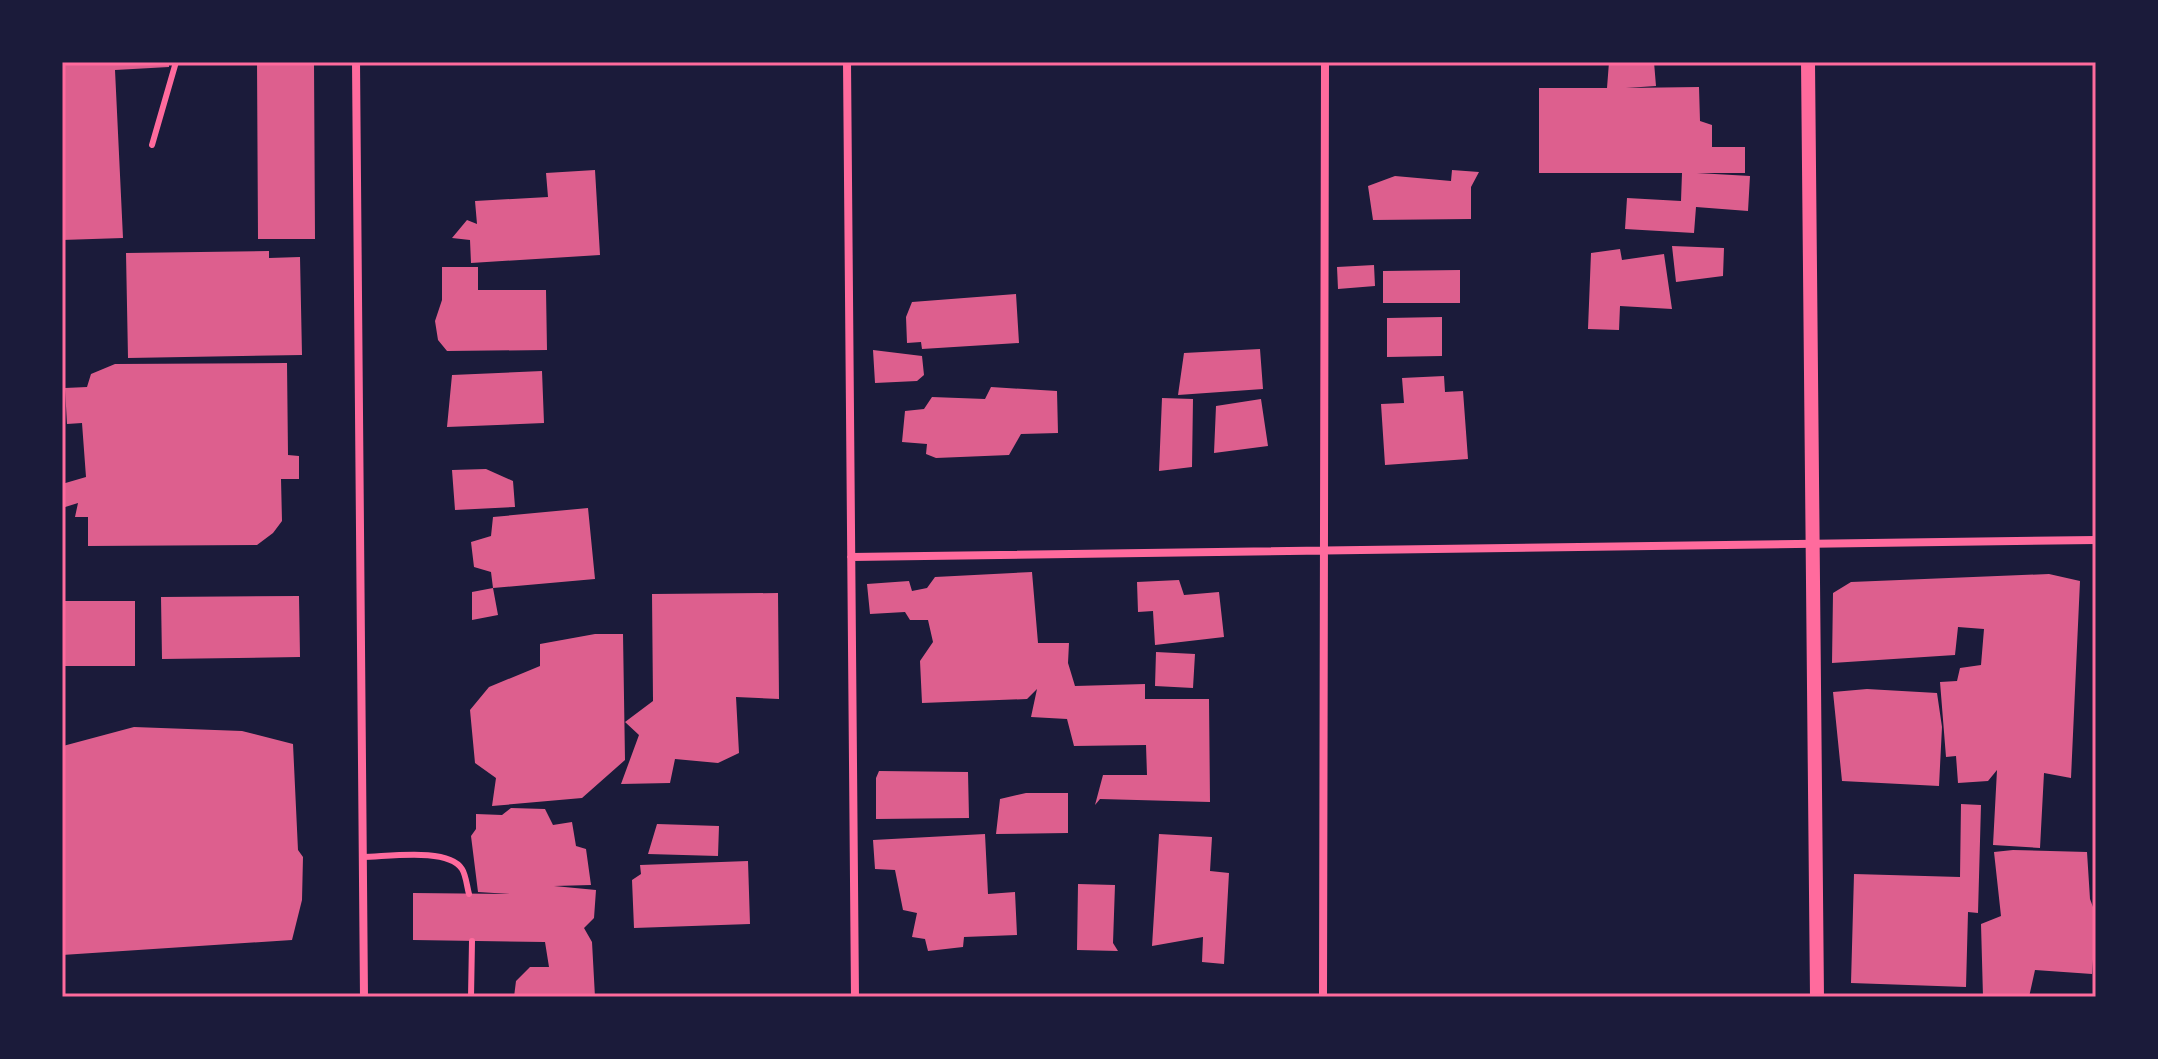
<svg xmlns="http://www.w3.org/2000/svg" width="2158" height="1059" font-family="Lora,serif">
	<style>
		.building { fill: #dd5f8e }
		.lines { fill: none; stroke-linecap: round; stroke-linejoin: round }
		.service { stroke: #ff6b9d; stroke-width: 6 }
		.minor { stroke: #ff6b9d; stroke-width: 8 }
		.tertiary { stroke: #ff6b9d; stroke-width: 14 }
		.neatline { fill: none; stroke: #ff6b9d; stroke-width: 3 }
	</style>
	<rect width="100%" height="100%" fill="#1b1b3a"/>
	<path class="building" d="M62,62H169V67L115,70L123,238L62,240Z
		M257,62H314L315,239H258Z
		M1609,62H1654L1656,86L1626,88L1699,87L1700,121L1712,125V147H1745V173H1697L1750,176L1748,211L1696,207L1694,233L1625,229L1627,198L1681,201L1682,173H1539V88H1607Z
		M595,170L600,255L471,263L470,240L452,238L467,220L477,224L475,201L548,197L546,173Z
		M1452,170L1479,172L1471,187V219L1373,220L1368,186L1395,176L1451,181Z
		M1672,246L1724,248L1723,276L1676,282Z
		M1620,249L1622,260L1664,254L1672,309L1620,306L1619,330L1588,329L1591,253Z
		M269,251V258L300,257L302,355L128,358L126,253Z
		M1374,265L1375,286L1338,289L1337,267Z
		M442,267H478V290H546L547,350L447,351L438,340L435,321L442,300Z
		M1460,270V303H1383V271Z
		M1016,294L1019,343L922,349L921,342L907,343L906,317L912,302Z
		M1442,317V356L1387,357V318Z
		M1260,349L1263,389L1178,395L1184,353Z
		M873,350L922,356L924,375L917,381L875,383Z
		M287,363L288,455L299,456V479H281L282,521L273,533L257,545L88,546V517H75L78,503L62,508V484L86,477L82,423L67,424L65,388L87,387L91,374L115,364Z
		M542,371L544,423L447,427L452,375Z
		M1444,376L1445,392L1463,391L1468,459L1385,465L1381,404L1404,403L1402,378Z
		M991,387L1057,391L1058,433L1021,434L1009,455L936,458L926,454L927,444L902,442L905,411L924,409L932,397L985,399Z
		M1162,398L1193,399L1192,467L1159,471Z
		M1261,399L1268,446L1214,453L1216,406Z
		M486,469L513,481L515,507L455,510L452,470Z
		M588,508L595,579L493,588L491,572L474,567L471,542L491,536L493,517Z
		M1032,572L1038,643H1069L1068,663L1075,686L1145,684V699H1209L1210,802L1100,799L1095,805L1103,775H1147L1146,745L1074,746L1067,719L1031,717L1037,689L1027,699L922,703L920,661L933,642L928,620H910L905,612L870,614L867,584L909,581L912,591L927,588L935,577Z
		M2049,574L2080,581L2071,778L2044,773L2040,848L1993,845L1997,770L1988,781L1958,783L1956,756L1946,757L1940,682L1957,681L1960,668L1981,665L1984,629L1958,627L1955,655L1832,663L1833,593L1851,582Z
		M1179,580L1184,595L1219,592L1224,637L1155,645L1153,611L1138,612L1137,582Z
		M493,588L498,615L472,620V592Z
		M778,593L779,699L736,697L739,753L718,763L675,759L670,783L621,784L639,735L625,722L653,701L652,594Z
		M299,596L300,657L162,659L161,597Z
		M62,601H135V666H62Z
		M595,634H623L625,760L582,798L492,806L496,778L475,763L470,710L489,687L540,666V644Z
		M1156,652L1195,654L1193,688L1155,686Z
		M1867,689L1937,693L1942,727L1939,786L1842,781L1833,692Z
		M134,727L242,731L293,744L298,850L303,857L302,900L292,940L62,955L63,746Z
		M879,771L968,772L969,818L876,819V778Z
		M1026,793H1068V833L996,834L1000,799Z
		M1961,804L1981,805L1978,913L1968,912L1966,987L1851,983L1854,874L1960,877Z
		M511,808L545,809L553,825L572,822L576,846L586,849L591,885L554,886L596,890L594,918L584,928L592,942L595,997H514L516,981L530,967H549L545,942L413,940V893L510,894L478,892L471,836L476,829V814L502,815Z
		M657,824L719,826L718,856L648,854Z
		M985,834L988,894L1015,892L1017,935L964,937L963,947L928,951L925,939L912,937L917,913L903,910L895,870L875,869L873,840Z
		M1159,834L1212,837L1210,871L1229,873L1224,964L1202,962L1203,937L1152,946Z
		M2013,850L2087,852L2090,899L2096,915L2092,974L2035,970L2029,997H1983L1981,924L2001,916L1994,852Z
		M748,861L750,924L634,928L632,880L641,874L640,865Z
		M1078,884L1115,885L1113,943L1118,951L1077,950Z"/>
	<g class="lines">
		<path class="service" d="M152,145L176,62
			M363,857C386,857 448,847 462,869C466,875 467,887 469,894
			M471,997L472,941"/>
		<path class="minor" d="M356,62L364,997
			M847,62L855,997
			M851,557L2096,540
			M1323,997L1325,62"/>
		<path class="tertiary" d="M1808,62L1817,997"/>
	</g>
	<rect width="2158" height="1059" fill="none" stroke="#1b1b3a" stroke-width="128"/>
	<rect x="64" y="64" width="2030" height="931" class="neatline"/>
</svg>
